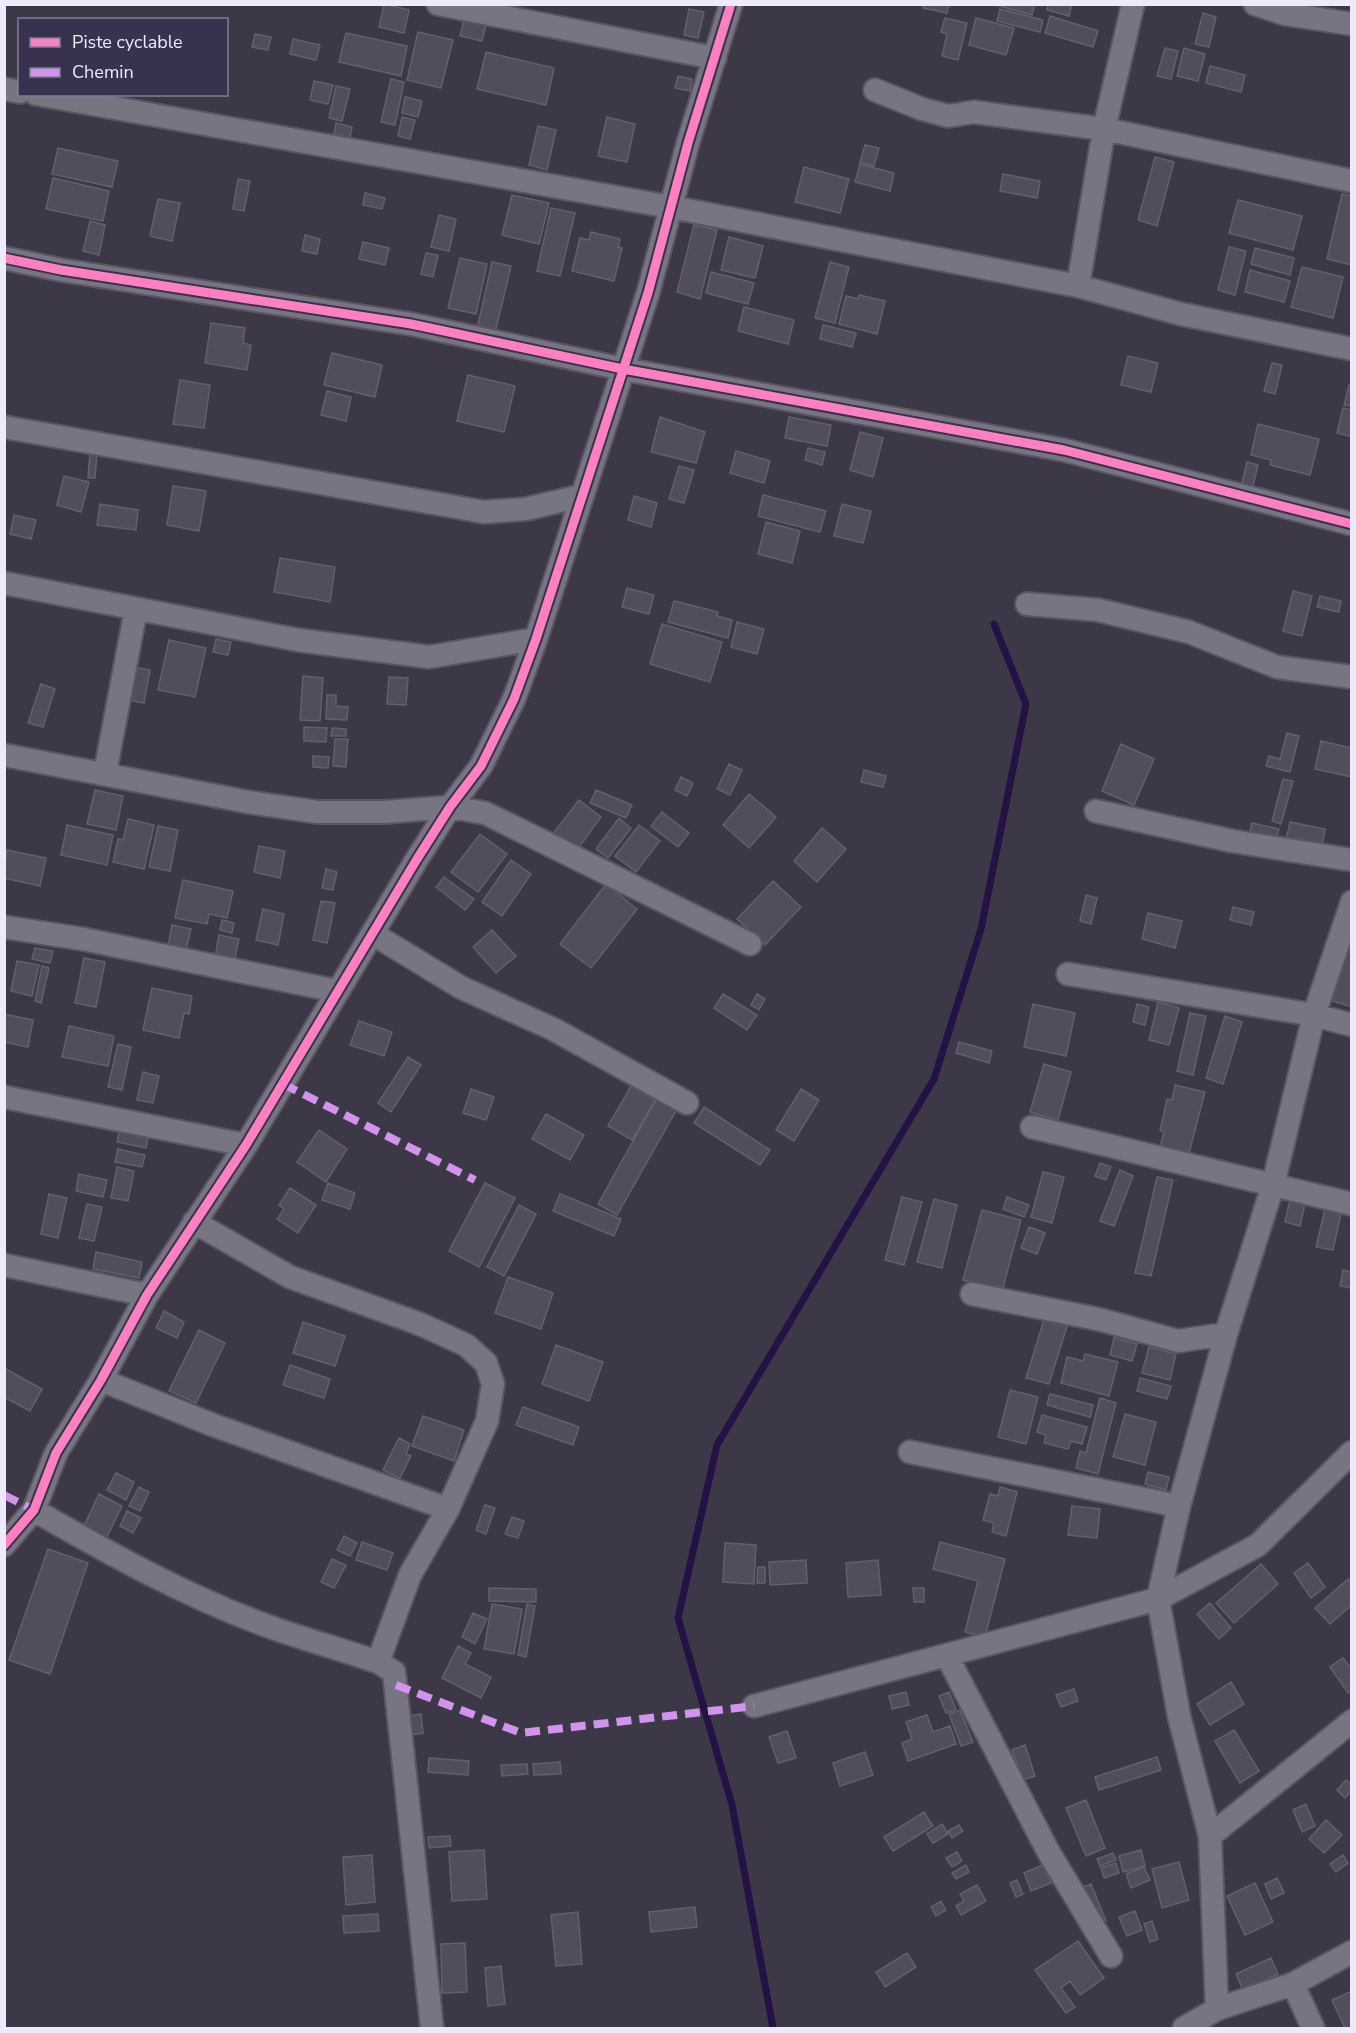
<svg xmlns="http://www.w3.org/2000/svg" width="1356" height="2033" font-family="'Nunito Sans',sans-serif">
	<style>
		.lines { fill: none; stroke-linecap: round; stroke-linejoin: round }
		.stream { stroke: #231243; stroke-width: 7 }
		.building { fill: #514d5a; stroke: #62606d; stroke-width: 1.5 }
		.minor-casing { stroke: #595563; stroke-width: 26 }
		.minor { stroke: #787582; stroke-width: 22 }
		.quiet { stroke: #d193ec; stroke-width: 8; stroke-dasharray: 15 8; stroke-linecap: butt }
		.cycleway-casing { stroke: #38324e; stroke-width: 13 }
		.cycleway { stroke: #ff80c0; stroke-width: 9 }
	</style>
	<rect width="100%" height="100%" fill="#3c3848"/>
	<g class="lines">
		<path class="stream" d="M773,2028L732,1805L678,1618L717,1445L934,1079L981,929L1026,704L994,624"/>
	</g>
	<path class="building" d="M384,4L409,10L404,33L379,27Z
		M924,4H949L947,13L923,8Z
		M992,4H1035L1032,15Z
		M1048,4H1072L1069,16L1047,10Z
		M689,9L704,12L698,38L684,35Z
		M1000,9L1043,20L1040,32L997,21Z
		M1203,13L1216,17L1209,47L1195,44Z
		M1050,16L1098,31L1093,47L1045,33Z
		M945,18L967,23L958,60L942,56L947,34L941,32Z
		M976,18L1014,28L1006,55L969,45Z
		M464,20L486,25L482,41L460,36Z
		M418,32L453,40L441,88L407,80Z
		M346,33L407,46L401,76L339,62Z
		M255,34L271,37L268,50L252,47Z
		M293,39L320,45L316,60L290,54Z
		M1165,48L1178,51L1171,79L1157,76Z
		M1184,48L1205,54L1198,81L1177,76Z
		M486,52L554,68L546,105L477,89Z
		M1210,66L1245,75L1241,92L1206,83Z
		M678,76L692,79L690,91L675,88Z
		M391,79L404,82L395,125L381,122Z
		M314,81L333,85L328,104L310,100Z
		M336,86L350,89L342,121L329,118Z
		M405,97L422,101L418,117L402,113Z
		M402,117L415,120L410,139L398,136Z
		M607,117L635,124L627,162L598,156Z
		M336,123L352,127L350,138L334,134Z
		M538,126L556,130L547,170L529,165Z
		M865,145L879,148L874,166L860,162Z
		M58,148L118,161L112,187L52,174Z
		M1155,157L1174,162L1157,226L1138,220Z
		M860,164L894,173L890,191L855,182Z
		M804,167L849,179L840,213L795,202Z
		M1003,174L1040,181L1037,198L1000,191Z
		M53,178L109,191L103,221L46,209Z
		M238,179L250,181L244,211L233,209Z
		M365,193L385,198L382,209L363,205Z
		M1342,194L1352,196V265L1327,259Z
		M512,195L549,203L539,244L502,235Z
		M158,199L180,203L172,241L150,236Z
		M1238,200L1302,216L1293,250L1229,233Z
		M551,208L575,213L560,276L537,271Z
		M439,215L456,219L449,251L431,247Z
		M90,221L105,225L99,255L83,251Z
		M694,225L717,230L700,299L677,292Z
		M591,232L620,239L618,247L622,248L614,281L572,271L580,238L589,240Z
		M305,235L320,239L317,254L302,251Z
		M729,237L763,246L755,278L721,270Z
		M363,242L389,248L385,265L359,259Z
		M1229,247L1246,251L1235,295L1218,290Z
		M1255,248L1294,258L1290,275L1251,264Z
		M426,253L438,255L433,277L421,274Z
		M460,258L487,264L476,314L448,308Z
		M492,262L511,266L495,333L477,329Z
		M830,262L849,267L835,323L815,318Z
		M1302,267L1343,277L1333,318L1291,307Z
		M1250,270L1290,281L1284,302L1245,292Z
		M711,272L754,283L748,304L706,293Z
		M859,295L885,301L877,334L839,324L846,296L858,299Z
		M744,307L794,320L788,344L738,331Z
		M211,323L245,328L243,343L251,345L247,370L205,363Z
		M823,325L856,333L852,347L820,339Z
		M332,353L382,365L375,397L324,385Z
		M1128,356L1158,363L1151,392L1121,385Z
		M1272,363L1282,365L1275,394L1264,391Z
		M468,375L515,386L504,432L457,421Z
		M180,380L210,385L204,428L173,424Z
		M1349,385H1352V406L1344,405Z
		M327,391L351,397L346,421L321,415Z
		M1343,408L1352,410V437L1337,433Z
		M660,417L705,432L696,463L651,452Z
		M789,417L831,425L827,446L785,438Z
		M1258,424L1319,439L1310,475L1270,465L1271,460L1251,455Z
		M860,432L883,438L873,477L850,470Z
		M808,448L825,452L822,465L805,460Z
		M736,451L770,461L764,483L730,473Z
		M90,453H97L95,478H88Z
		M1247,462L1258,465L1252,490L1241,487Z
		M679,466L694,470L684,503L669,499Z
		M64,476L89,482L81,512L57,505Z
		M173,486L206,491L199,531L167,525Z
		M763,495L826,511L820,532L758,516Z
		M634,496L657,503L651,527L628,520Z
		M100,504L138,510L136,530L97,525Z
		M842,504L871,511L863,543L834,536Z
		M14,515L36,520L31,539L10,534Z
		M766,522L800,531L792,563L758,554Z
		M280,558L335,567L330,602L274,592Z
		M627,588L654,595L649,614L622,607Z
		M1293,591L1312,596L1302,636L1283,631Z
		M1320,596L1341,601L1339,612L1317,607Z
		M674,601L718,612L717,616L732,620L728,638L668,622Z
		M737,622L764,629L757,654L731,647Z
		M662,624L722,642L710,682L650,664Z
		M216,639L231,642L228,655L213,652Z
		M169,640L206,648L195,697L158,690Z
		M134,667L150,670L144,703L129,700Z
		M303,676L323,678L320,721L300,720Z
		M389,677L408,678L406,705L387,704Z
		M41,684L55,689L43,727L28,723Z
		M327,695H336V706L348,707L347,720L326,719Z
		M304,727L327,728L326,742L304,741Z
		M332,728L346,729V736H331Z
		M1287,733L1299,736L1290,772L1266,766L1269,756L1280,759Z
		M335,739H348L346,767L333,766Z
		M1321,741L1352,748V777L1315,769Z
		M1121,744L1154,759L1134,805L1102,791Z
		M313,756L329,757L328,768L313,767Z
		M729,764L742,770L730,795L717,789Z
		M864,770L886,776L883,787L861,782Z
		M681,777L693,783L687,796L675,790Z
		M1283,779L1293,781L1281,824L1272,821Z
		M95,790L123,796L116,830L87,824Z
		M596,790L632,805L626,818L590,803Z
		M749,794L776,817L749,848L723,825Z
		M579,800L601,817L575,853L552,835Z
		M662,812L689,833L678,847L651,826Z
		M619,818L631,828L608,858L596,849Z
		M128,819L154,825L144,869L113,862L118,839L123,840Z
		M1290,822L1325,829L1321,852L1285,845Z
		M1252,823L1279,829L1275,842L1249,835Z
		M67,825L113,835L107,865L61,855Z
		M639,825L660,841L636,872L615,856Z
		M158,826L178,830L170,871L149,867Z
		M822,828L846,849L817,882L794,861Z
		M480,834L507,854L478,892L451,872Z
		M259,846L285,851L280,878L254,872Z
		M7,850L46,858L40,886L4,878Z
		M511,860L531,874L502,916L482,902Z
		M326,869L337,872L333,890L322,888Z
		M444,877L474,899L465,910L436,887Z
		M183,880L233,891L227,918L209,914L207,924L175,918Z
		M773,881L801,907L765,945L737,919Z
		M606,884L637,909L591,968L560,944Z
		M1086,895L1097,898L1091,924L1080,921Z
		M321,901L335,903L327,943L313,940Z
		M1233,907L1254,912L1251,925L1230,920Z
		M263,909L284,914L278,945L256,940Z
		M1148,913L1182,921L1175,948L1142,939Z
		M222,920L234,923L232,933L220,930Z
		M172,925L191,929L186,950L168,947Z
		M492,930L516,956L496,973L473,947Z
		M219,935L239,939L234,962L215,958Z
		M1352,935V1007L1329,1000Z
		M35,948L53,951L50,963L32,959Z
		M84,958L105,962L96,1007L75,1003Z
		M17,961L39,965L32,996L11,991Z
		M42,966L49,968L41,1003L35,1001Z
		M152,988L192,996L189,1014L184,1013L179,1038L143,1030Z
		M723,994L757,1015L747,1030L714,1008Z
		M757,994L765,999L759,1010L751,1005Z
		M1158,1002L1179,1008L1169,1045L1149,1040Z
		M1033,1004L1075,1013L1066,1056L1024,1047Z
		M1137,1004L1149,1007L1145,1025L1133,1022Z
		M1190,1013L1206,1016L1193,1075L1177,1071Z
		M4,1014L33,1020L28,1047L4,1042Z
		M1225,1016L1242,1022L1223,1084L1206,1078Z
		M359,1021L392,1032L384,1056L350,1045Z
		M69,1026L114,1036L108,1066L62,1057Z
		M959,1042L992,1051L989,1063L956,1053Z
		M118,1044L131,1047L122,1090L108,1087Z
		M408,1057L421,1065L391,1112L378,1103Z
		M1044,1064L1071,1072L1058,1120L1030,1112Z
		M143,1072L159,1076L153,1103L137,1100Z
		M1175,1085L1205,1092L1189,1153L1160,1146L1164,1132L1160,1131L1167,1099L1172,1100Z
		M631,1086L655,1100L632,1140L608,1126Z
		M471,1089L494,1097L486,1120L463,1113Z
		M801,1089L819,1100L794,1141L776,1130Z
		M657,1098L677,1109L617,1215L598,1204Z
		M704,1107L770,1150L760,1165L694,1123Z
		M546,1114L584,1135L570,1160L532,1139Z
		M319,1130L347,1149L326,1182L297,1162Z
		M119,1132L148,1138L146,1148L117,1142Z
		M118,1149L145,1155L142,1167L115,1162Z
		M1100,1163L1111,1167L1106,1180L1095,1176Z
		M117,1167L134,1171L128,1201L111,1198Z
		M1120,1170L1133,1176L1114,1226L1100,1221Z
		M1043,1172L1064,1177L1052,1223L1031,1217Z
		M79,1174L107,1180L103,1197L76,1191Z
		M1157,1177L1173,1180L1151,1276L1135,1273Z
		M328,1183L355,1193L350,1209L322,1200Z
		M485,1183L515,1198L479,1267L449,1251Z
		M290,1188L316,1205L298,1233L277,1219L284,1209L279,1205Z
		M49,1194L67,1198L58,1238L41,1234Z
		M560,1194L621,1219L614,1236L553,1211Z
		M902,1197L922,1202L904,1265L885,1260Z
		M1007,1197L1029,1205L1024,1217L1003,1209Z
		M934,1199L957,1205L942,1268L917,1262Z
		M1290,1200L1305,1204L1300,1226L1285,1222Z
		M87,1204L102,1207L94,1241L79,1238Z
		M519,1205L536,1214L504,1276L487,1267Z
		M1326,1205L1342,1209L1333,1250L1316,1247Z
		M982,1210L1021,1220L1002,1291L963,1280Z
		M1029,1227L1045,1233L1037,1254L1021,1248Z
		M96,1252L142,1262L139,1278L93,1269Z
		M1343,1270L1352,1272V1288L1340,1286Z
		M508,1277L553,1293L541,1329L495,1313Z
		M164,1311L184,1322L177,1338L156,1328Z
		M1046,1313L1069,1320L1049,1384L1026,1378Z
		M303,1322L345,1336L335,1366L293,1353Z
		M199,1330L225,1343L196,1403L169,1391Z
		M1114,1338L1137,1344L1132,1361L1110,1355Z
		M556,1345L603,1362L589,1401L542,1384Z
		M1149,1347L1176,1354L1170,1380L1142,1373Z
		M1085,1354L1118,1362L1109,1396L1061,1383L1067,1357L1083,1361Z
		M290,1365L330,1379L324,1398L283,1385Z
		M4,1368L42,1389L30,1411L4,1397Z
		M1140,1378L1171,1386L1167,1399L1137,1391Z
		M1010,1390L1038,1397L1026,1444L998,1437Z
		M1050,1394L1093,1405L1090,1417L1047,1405Z
		M1100,1398L1116,1403L1098,1474L1076,1468L1080,1451L1086,1453Z
		M523,1407L579,1427L573,1445L516,1425Z
		M1125,1414L1156,1422L1145,1465L1113,1457Z
		M1042,1415L1087,1427L1082,1444L1071,1441L1068,1449L1044,1443L1046,1435L1037,1432Z
		M423,1416L464,1430L454,1461L412,1446Z
		M399,1438L410,1444L406,1454L411,1456L400,1478L383,1470Z
		M1148,1472L1169,1477L1166,1490L1145,1484Z
		M116,1473L134,1482L126,1500L107,1490Z
		M139,1487L149,1492L140,1511L129,1506Z
		M1000,1487L1017,1492L1006,1536L992,1532L994,1523L983,1520L990,1494L998,1496Z
		M99,1494L122,1506L105,1541L82,1530Z
		M485,1505L495,1508L486,1534L476,1530Z
		M1072,1506L1100,1509L1097,1538L1068,1535Z
		M127,1511L141,1518L133,1533L120,1526Z
		M512,1517L524,1521L518,1538L505,1534Z
		M344,1536L357,1543L350,1556L337,1550Z
		M362,1542L393,1553L387,1570L356,1560Z
		M940,1542L1005,1559L985,1637L965,1632L978,1581L933,1569Z
		M725,1543L756,1545L754,1584L723,1582Z
		M48,1549L88,1563L50,1674L9,1660Z
		M332,1559L346,1565L334,1588L321,1582Z
		M806,1560L807,1583L770,1585L769,1562Z
		M878,1560L881,1595L848,1597L846,1563Z
		M1308,1563L1325,1587L1311,1598L1294,1573Z
		M1261,1564L1278,1584L1234,1623L1216,1603Z
		M758,1567H765V1583H757Z
		M1348,1579L1352,1583V1605L1330,1624L1315,1608Z
		M489,1588L536,1589V1602L489,1601Z
		M913,1588H924V1602H914Z
		M1210,1603L1231,1628L1219,1639L1197,1614Z
		M492,1604L522,1609L514,1654L484,1649Z
		M527,1604L535,1606L526,1657L518,1655Z
		M473,1613L487,1619L475,1644L462,1637Z
		M458,1646L471,1653L465,1664L491,1677L481,1698L442,1678Z
		M1343,1658L1352,1670V1691L1348,1693L1330,1667Z
		M1231,1682L1244,1704L1210,1725L1197,1704Z
		M1074,1689L1078,1701L1061,1707L1056,1695Z
		M906,1692L909,1705L892,1709L889,1696Z
		M949,1692L956,1709L946,1713L939,1696Z
		M960,1710L973,1742L961,1746L949,1714Z
		M421,1714L423,1733L410,1735L408,1716Z
		M927,1715L933,1732L950,1726L956,1744L908,1761L902,1743L912,1739L906,1722Z
		M1234,1730L1259,1771L1240,1783L1215,1741Z
		M787,1731L796,1758L778,1763L769,1737Z
		M1025,1745L1035,1776L1023,1780L1012,1750Z
		M865,1752L873,1775L840,1786L833,1763Z
		M1157,1757L1161,1770L1099,1790L1095,1777Z
		M429,1758L469,1761L468,1775L428,1772Z
		M560,1762L561,1774L534,1775L533,1764Z
		M527,1764L528,1774L502,1776L501,1765Z
		M1346,1780L1352,1785V1790L1345,1798L1337,1790Z
		M1086,1800L1105,1848L1086,1856L1066,1808Z
		M1306,1804L1315,1826L1302,1832L1293,1810Z
		M924,1812L933,1826L893,1851L884,1837Z
		M1326,1820L1342,1835L1324,1853L1309,1839Z
		M942,1824L948,1834L933,1843L927,1834Z
		M959,1825L963,1831L952,1838L948,1831Z
		M450,1836L451,1846L429,1848L428,1837Z
		M484,1850L487,1899L452,1901L449,1852Z
		M1141,1850L1145,1866L1123,1872L1119,1856Z
		M957,1852L962,1861L952,1867L946,1858Z
		M1113,1853L1116,1860L1100,1866L1097,1859Z
		M372,1855L375,1902L346,1905L343,1857Z
		M1343,1855L1348,1863L1336,1872L1330,1864Z
		M1179,1862L1189,1900L1162,1908L1152,1869Z
		M1116,1863L1119,1873L1104,1878L1101,1868Z
		M966,1865L969,1872L956,1879L952,1873Z
		M1043,1865L1051,1883L1031,1891L1024,1873Z
		M1144,1867L1150,1880L1131,1888L1126,1874Z
		M1277,1878L1284,1893L1271,1899L1265,1884Z
		M1017,1880L1023,1894L1016,1897L1010,1883Z
		M1255,1883L1273,1922L1245,1935L1227,1896Z
		M1091,1884L1106,1921L1094,1926L1079,1889Z
		M977,1885L986,1901L961,1915L956,1906L964,1901L960,1894Z
		M941,1901L946,1910L936,1916L931,1907Z
		M695,1907L697,1927L651,1932L649,1912Z
		M1135,1911L1142,1930L1127,1936L1119,1917Z
		M578,1912L582,1964L556,1966L551,1915Z
		M378,1914L379,1931L344,1933L343,1916Z
		M1152,1921L1158,1939L1150,1942L1144,1924Z
		M1078,1941L1104,1978L1080,1995L1070,1981L1061,1988L1075,2007L1066,2013L1035,1970Z
		M465,1943L467,1992L442,1993L441,1944Z
		M907,1953L916,1967L885,1987L876,1972Z
		M1271,1958L1278,1974L1243,1990L1236,1974Z
		M501,1966L505,2004L488,2006L485,1968Z
		M1352,1991V2028H1345L1332,2000Z"/>
	<g class="lines">
		<g class="minor-casing">
			<path id="minor" d="M438,4L715,58
				M1255,4L1285,14L1352,24
				M4,89L20,92
				M875,90L922,109L948,116L974,112L1104,129L1352,181
				M36,94L671,207L1078,286L1181,314L1352,349
				M4,258L61,270L411,324L623,369L1064,450L1352,524
				M1078,286L1104,129L1133,4
				M4,427L484,512L526,509L581,496
				M4,583L298,640L429,657L536,639
				M1027,604L1098,610L1189,632L1277,667L1352,677
				M4,755L248,802L317,812H384L450,807L485,813L750,944
				M105,773L136,609
				M1096,811L1232,841L1352,860
				M4,927L83,939L337,991
				M373,934L462,988L553,1029L687,1103
				M1068,974L1314,1015L1352,1025
				M4,1097L246,1145
				M1032,1127L1352,1204
				M194,1222L290,1277L420,1324L466,1345L486,1363L493,1384L487,1421L448,1509L410,1575L378,1662
				M4,1265L147,1295
				M972,1294L1102,1320L1178,1341L1226,1334
				M101,1380L213,1425L448,1509
				M910,1452L1179,1506
				M34,1510C110,1554 189,1598 273,1628C307,1640 343,1650 378,1662L394,1672L432,2028
				M4,1545L34,1510L56,1453L101,1380L147,1295L246,1145L417,859L450,807L481,766L514,699L536,639L648,293L688,143L731,4
				M947,1656L1048,1851L1111,1956
				M754,1706L1158,1599L1258,1545L1352,1452
				M1210,1836L1352,1721
				M1293,1984L1313,2028
				M1217,2009L1210,1836L1179,1716L1158,1599L1179,1506L1226,1334L1273,1185L1314,1015L1352,902
				M1184,2028L1217,2009L1293,1984L1352,1952"/>
		</g>
		<use href="#minor" class="minor"/>
		<path class="quiet" d="M283,1084L475,1180
			M4,1495L34,1510
			M396,1685L521,1733L754,1706"/>
		<g class="cycleway-casing">
			<path id="cycleway" d="M4,258L61,270L411,324L623,369L1064,450L1352,524
				M4,1545L34,1510L56,1453L101,1380L147,1295L246,1145L417,859L450,807L481,766L514,699L536,639L648,293L688,143L731,4"/>
		</g>
		<use href="#cycleway" class="cycleway"/>
	</g>
	<rect width="1356" height="2033" fill="none" stroke="#edeafc" stroke-width="12"/>
	<rect x="18" y="18" width="210" height="78" fill="#38324e" stroke="#807c94" stroke-width="1.5"/>
	<rect x="30" y="38" width="30" height="9" fill="#ff80c0" stroke="#807c94" stroke-width="1.5"/>
	<text x="72" y="48" font-size="18" fill="#edeafc">Piste cyclable</text>
	<rect x="30" y="68" width="30" height="9" fill="#d193ec" stroke="#807c94" stroke-width="1.5"/>
	<text x="72" y="78" font-size="18" fill="#edeafc">Chemin</text>
</svg>
